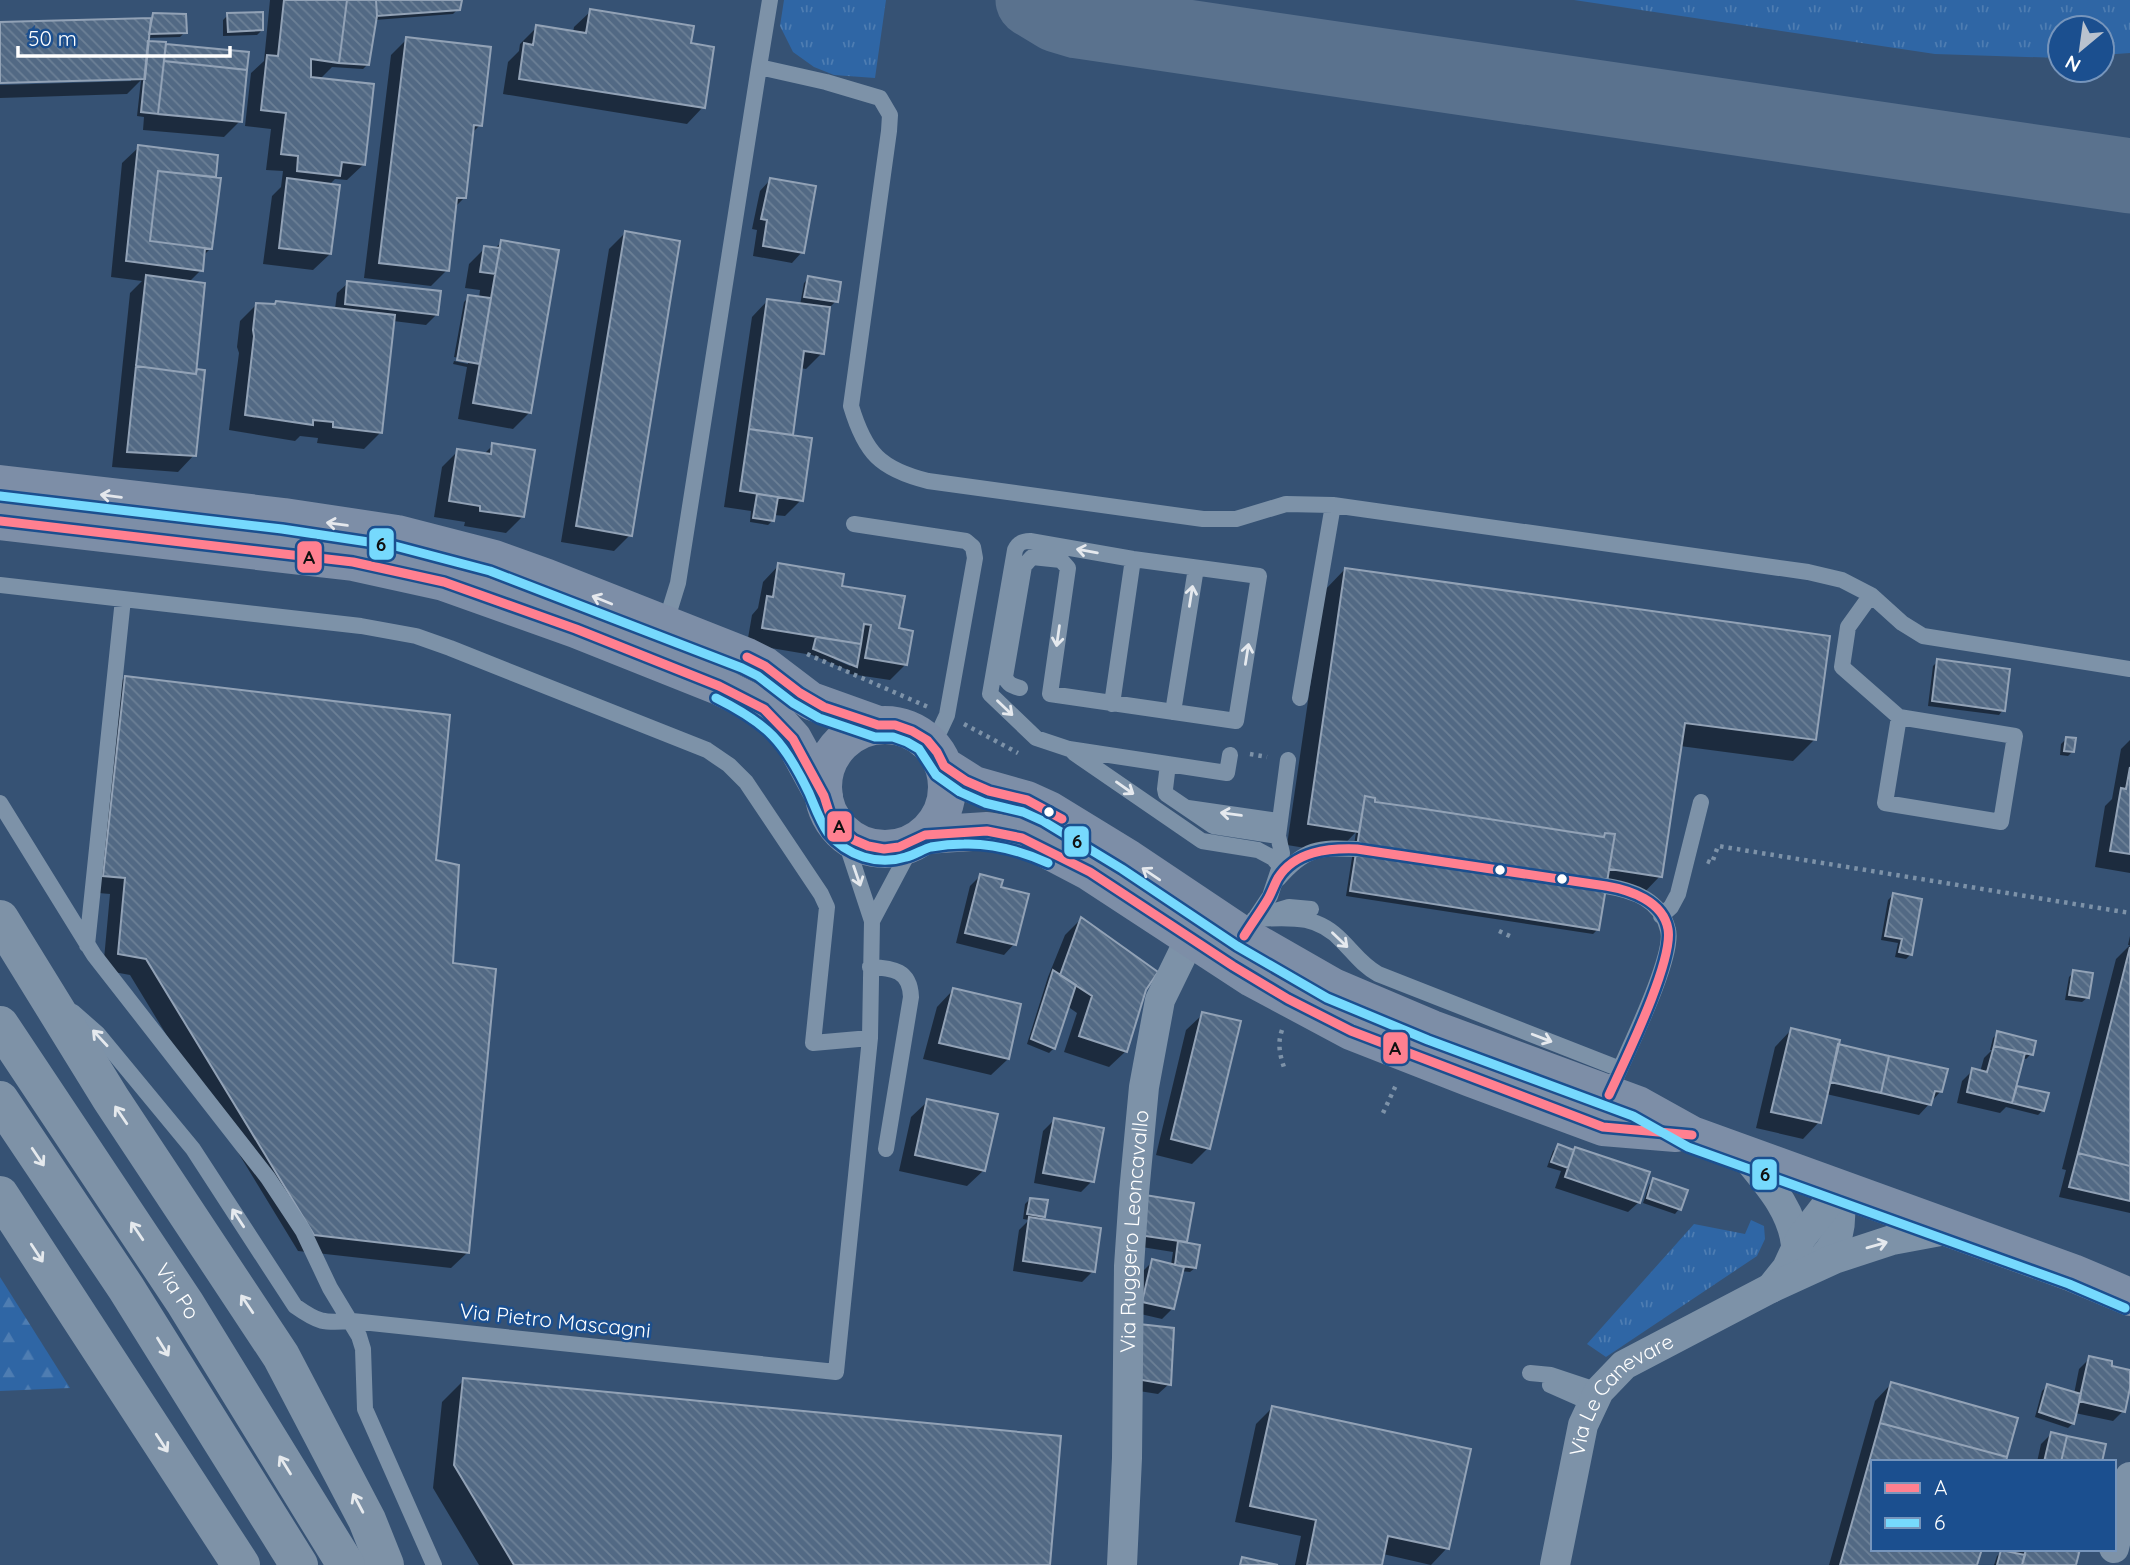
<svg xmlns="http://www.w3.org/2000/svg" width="2130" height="1565" font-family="Quicksand,sans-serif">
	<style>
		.grass { fill: url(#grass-tufts) }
		.forest { fill: url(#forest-firs) }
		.shadow { fill: #0007; fill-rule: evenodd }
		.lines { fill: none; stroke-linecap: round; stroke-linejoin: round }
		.taxiway { stroke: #5a728e; stroke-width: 75 }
		.building { fill: url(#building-back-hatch); stroke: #92a2b6; stroke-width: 2 }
		.path { stroke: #7d92a8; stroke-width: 4.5; stroke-dasharray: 3.5 5; stroke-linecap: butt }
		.lane { stroke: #7d92a8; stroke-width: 16 }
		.street { stroke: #7d92a8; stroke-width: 30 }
		.primary { stroke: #7d8ea7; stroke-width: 38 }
		.highway { stroke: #7e92a7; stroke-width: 38 }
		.bus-1-casing { stroke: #1b4f8f; stroke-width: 14 }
		.bus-2-casing { stroke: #1b4f8f; stroke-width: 14 }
		.bus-1 { stroke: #ff8090; stroke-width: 9 }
		.bus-2 { stroke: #76d9fd; stroke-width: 9 }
		.oneway { stroke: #e5e8ed }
		.oneway2 { stroke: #e5e9ee }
		.oneway3 { stroke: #e5e9ed }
		.bus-dot { fill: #fff; stroke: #1b4f8f; stroke-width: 2.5 }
		.labels { text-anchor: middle; stroke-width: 5; stroke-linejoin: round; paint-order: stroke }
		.street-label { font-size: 21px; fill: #fff; stroke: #1b4f8f }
		.line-badge { stroke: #1b4f8f; stroke-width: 2.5 }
		.pale-badge-label { font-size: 19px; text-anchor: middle; font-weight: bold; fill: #111 }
	</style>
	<defs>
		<pattern id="grass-tufts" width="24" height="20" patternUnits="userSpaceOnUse" patternTransform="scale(1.75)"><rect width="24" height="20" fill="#2f66a5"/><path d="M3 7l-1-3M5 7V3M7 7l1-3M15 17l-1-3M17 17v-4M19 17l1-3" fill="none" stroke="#4e7db2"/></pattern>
		<pattern id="forest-firs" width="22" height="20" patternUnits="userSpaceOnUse" patternTransform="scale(1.75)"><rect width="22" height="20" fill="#2f66a5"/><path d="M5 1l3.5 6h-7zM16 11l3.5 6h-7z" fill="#4e7db2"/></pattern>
		<pattern id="building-back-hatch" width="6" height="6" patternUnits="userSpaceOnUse" patternTransform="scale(1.75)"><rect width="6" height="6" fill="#526984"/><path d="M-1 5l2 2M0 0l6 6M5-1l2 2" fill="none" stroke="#6c8096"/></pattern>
	</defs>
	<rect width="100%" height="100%" fill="#365274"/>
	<path class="grass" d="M784,0H886L875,78L834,75L814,67L793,52L780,26Z
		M1574,0H2130V53L2102,55V28H2060V58L1935,54Z
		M1751,1220L1764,1226L1765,1239L1757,1256L1606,1357L1587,1344L1694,1224L1745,1234Z"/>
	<path class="forest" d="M0,1277L70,1388L0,1391Z"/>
	<path class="shadow" d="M270,0H461L458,9L453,14L375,20L368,64L363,69L332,67L320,79L364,164L347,180L335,179L329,185L330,254L313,270L263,264L272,196L281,187L283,171L266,170L271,129L245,126L251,73L264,61Z
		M591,11L689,44L703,107L687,124L503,94L508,62L519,51L520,44L537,27L573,33L574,27Z
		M154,15L185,32L180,37L147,38V42L163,49L166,46L240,121L224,137L143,130L144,117L137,116L141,80L127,94L0,98V85L131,81V77L0,82V23L149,20Z
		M228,15L262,30L257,35L223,36V20Z
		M407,39L480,125L472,133L464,198L455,207L447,270L431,286L364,278L391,55Z
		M139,147L216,156L211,248L203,256L201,270L189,282L195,370L203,371L194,455L178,472L112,467L130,293L142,281L111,277L122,163Z
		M770,180L802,252L792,263L753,256L757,230L752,229L760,191Z
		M625,233L630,535L614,551L561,542L609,249Z
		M502,242L529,413L513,429L458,419L467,367L453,364L454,361L468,364V360L454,357L464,302L469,297L479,298L480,290L465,288L469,264L485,248L494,249Z
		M809,278L836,301L831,306H828L822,353L806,369L800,368L791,437L801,500L785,516L774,515L773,520L768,525L750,522L751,511L724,507L752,317L768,300L800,305L804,283Z
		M348,283L437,314L426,325L393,321L380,433L364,449L317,443L318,438L300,436L295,441L229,430L239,353L237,347L240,321L256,305L335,309L337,293Z
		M493,445L522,517L506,533L464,526L465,522L434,517L442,467L458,451L483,455Z
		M779,565L840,588L897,630L906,664L890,680L850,674V671L812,655L747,644L752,615L758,608L763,582ZM836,656L853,663L850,666L834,659Z
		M1345,569L1814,740L1793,761L1680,746L1660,876L1639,898L1603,893L1598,929L1593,934L1346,896L1356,832L1336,853L1287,845L1324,591Z
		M1938,661L2003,710L1999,715L1928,706L1933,666Z
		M125,677L434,861L451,965L468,1252L451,1268L298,1251L130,975L103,970L110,894L87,892L109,694Z
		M2066,739L2073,751L2068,756L2060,755L2061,744Z
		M2130,740V873L2095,867L2105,806L2112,799L2121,749Z
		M980,876L999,888L1014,944L1004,955L956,943L970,886Z
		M1893,895L1911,954L1906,959L1895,957L1898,943L1881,940L1888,900Z
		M1081,919L1145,989L1126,1051L1109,1067L1064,1052L1077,1013L1067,1006L1054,1048L1049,1053L1027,1044L1048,977L1065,935Z
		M2130,936V1213L2059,1197L2066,1170L2062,1169L2116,959L2130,945H2128Z
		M2074,972L2087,998L2082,1002L2065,1000L2069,977Z
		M953,990L1008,1059L991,1075L923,1059L937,1007Z
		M1203,1014L1208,1148L1192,1164L1156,1155L1186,1030Z
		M1791,1030L1837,1046L1941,1091L1919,1115L1826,1094L1819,1122L1803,1139L1756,1128L1775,1047Z
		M1998,1033L2031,1054L2026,1059L2022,1058L2013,1091L2017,1088L2043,1110L2038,1115L2006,1107L2000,1113L1957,1103L1962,1081L1973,1070L1980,1072L1984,1058L1992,1050H1990L1993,1038Z
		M928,1101L984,1170L967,1186L899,1171L911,1117Z
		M1054,1120L1092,1181L1081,1192L1034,1183L1043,1131Z
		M1558,1146L1573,1151L1575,1149L1639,1202L1628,1212L1555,1188L1561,1171L1547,1167L1553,1151Z
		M1654,1180L1679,1209L1675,1214L1643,1203L1649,1185Z
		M1145,1197L1185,1242L1183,1244L1195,1268L1190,1272L1181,1271L1173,1308L1162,1319L1132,1312L1142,1272L1153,1261L1171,1265L1173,1252L1129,1245Z
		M1030,1199L1044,1216L1039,1220L1093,1271L1082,1282L1013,1271L1019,1230L1029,1220L1023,1219L1025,1204Z
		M1129,1336L1169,1384L1158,1394L1126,1389Z
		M2090,1358L2109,1367L2130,1371L2123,1411L2113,1421L2075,1413L2073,1423L2068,1428L2035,1417L2042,1391L2047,1386L2074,1394L2079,1369Z
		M464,1380L1048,1565H479L433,1488L442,1402Z
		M1891,1384L1873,1462V1549L1975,1565H1829L1875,1401Z
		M1272,1408L1447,1548L1431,1565L1383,1554L1380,1565H1295L1301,1536L1235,1522L1256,1424Z
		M2051,1434L2100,1462H2037L2041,1444Z
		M2006,1549H2078L2074,1565H1994L1997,1556L2001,1552H2006Z"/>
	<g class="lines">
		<path class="taxiway" d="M1033,0L1058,15L1078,21L2130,176"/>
	</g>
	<path class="building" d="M284,0H347L339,63L311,59V77L374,84L365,165L342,162L340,176L297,171L298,156L281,154L286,113L261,110L267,55L278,56Z
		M347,0H376L377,16L369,65L339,63Z
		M376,0H462L460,10L377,16Z
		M590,9L694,26L691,43L714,47L705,108L519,79L524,43L533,45L536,25L586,33Z
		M263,12V30L228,32L227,13Z
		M153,13L186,14L187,33L149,34Z
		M151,18L145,79L0,83V22Z
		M406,37L491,47L482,126L474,125L466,198H457L449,271L379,263Z
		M148,41L166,42L158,114L141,112Z
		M166,44L249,52L247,70L164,61Z
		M164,61L247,70L242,122L158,114Z
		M138,145L218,155L216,177L158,171L150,241L205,248L203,271L126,261Z
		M158,171L221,178L212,249L150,241Z
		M287,178L340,185L331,254L279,248Z
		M770,178L816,186L804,253L763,246L767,220L761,219Z
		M625,231L680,241L632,536L576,526Z
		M501,240L559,250L531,413L473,403Z
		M484,246L500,248L495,274L480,272Z
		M146,275L205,283L196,374L136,366Z
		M808,276L841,282L838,302L804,297Z
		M347,281L441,291L438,315L345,304Z
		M468,295L491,298L480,364L457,360Z
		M767,299L830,307L824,354L804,351L793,435L749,429Z
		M276,301L395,315L382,433L333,427V422L313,420V425L245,415L254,336L253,330L256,303L275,304Z
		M136,366L196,374L197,369L205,370L196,456L127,452Z
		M749,429L812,438L803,501L740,491Z
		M492,443L535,450L524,517L480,511V506L449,501L457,449L491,454Z
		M757,494L778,497L774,521L753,518Z
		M778,563L844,574L842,586L905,596L899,628L913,631L907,665L865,658L871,625L864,624L861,644L762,628L767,596L773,597Z
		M1345,568L1830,636L1816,740L1685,723L1662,877L1609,869L1615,834L1605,833L1604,837L1418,808L1375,802V798L1365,796L1359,832L1308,824Z
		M816,637L861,644L857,667L813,649Z
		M1937,659L2010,669L2005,711L1932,701Z
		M125,676L450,715L436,860L459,865L453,963L496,969L469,1253L314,1235L146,959L118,954L125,878L103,876Z
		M2066,737L2076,738L2074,752L2064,751Z
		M2130,767V854L2110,851L2121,788L2126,789Z
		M1365,796L1375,798V802L1418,808L1604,837L1605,833L1615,834L1599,930L1350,891Z
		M980,874L1003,880L1001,887L1029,894L1016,945L965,933Z
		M1893,893L1922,899L1912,955L1899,952L1902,939L1885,936Z
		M1081,917L1158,972L1146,990L1127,1052L1079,1036L1092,996L1060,975Z
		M2130,947V1166L2078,1153Z
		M1053,970L1076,985L1055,1049L1031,1039Z
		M2073,970L2093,973L2089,998L2069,995Z
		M953,988L1021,1004L1009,1059L939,1043Z
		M1202,1012L1241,1021L1210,1149L1171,1139Z
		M1791,1028L1840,1040L1821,1123L1771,1112Z
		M1997,1031L2036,1041L2033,1055L1994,1046Z
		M1838,1044L1889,1056L1881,1093L1830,1082Z
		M1994,1046L2025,1053L2012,1103L1967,1092L1972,1068L1987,1072Z
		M1889,1056L1948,1069L1942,1092L1935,1091L1931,1105L1881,1093Z
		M2017,1086L2049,1093L2044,1111L2012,1103Z
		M927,1099L998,1114L985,1171L915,1155Z
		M1054,1118L1104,1128L1094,1182L1043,1173Z
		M1558,1144L1574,1150L1568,1168L1551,1162Z
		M1575,1147L1650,1172L1640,1203L1565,1177Z
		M2078,1153L2130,1166V1201L2069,1187Z
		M1653,1178L1688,1190L1681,1210L1647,1198Z
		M1145,1195L1194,1203L1187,1242L1138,1235Z
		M1030,1198L1048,1200L1045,1217L1027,1214Z
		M1029,1217L1101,1228L1095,1272L1023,1261Z
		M1178,1241L1200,1245L1196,1268L1175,1265Z
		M1152,1259L1184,1267L1174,1309L1142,1302Z
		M1139,1324L1174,1328L1171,1385L1136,1379Z
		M2089,1356L2112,1361V1366L2130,1370V1388L2125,1412L2079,1401Z
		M463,1378L1061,1436L1050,1565H514L454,1465Z
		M1891,1382L2018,1418L2007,1457L1880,1423Z
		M2047,1384L2081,1394L2074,1424L2039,1412Z
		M1272,1406L1471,1449L1449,1549L1388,1536L1382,1565H1307L1316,1520L1250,1506Z
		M1880,1423L2007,1457L2006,1462H1873V1549H1982L1977,1565H1840Z
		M2051,1432L2067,1436L2061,1462H2044Z
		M2067,1436L2106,1444L2102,1462H2061Z
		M2026,1549H2080L2076,1565H2022Z
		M2001,1550L2025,1555L2022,1565H1997Z
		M1242,1557L1278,1565H1240Z"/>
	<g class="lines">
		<path class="path" d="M807,654L928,707
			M964,724L1018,753
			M1250,754L1267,757
			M1707,861L1712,863L1718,846L2130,913
			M1499,931L1514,938
			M1282,1030C1277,1044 1280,1056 1285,1070
			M1383,1113L1397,1083"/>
		<path class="lane" d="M770,0L759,67L826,82L880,98L890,115L889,131L851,406C865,453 880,469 928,481L1203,519H1236L1286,504L1333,505L1808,572L1842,580L1871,595
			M854,524L966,541L973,547L975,558L947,715L940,730L927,740
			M0,585L361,626L416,636L450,648L707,750L729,765L746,782L821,894L827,907L813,1043L870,1038
			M665,625L678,583L759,67
			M1020,688C1013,686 1008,685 1005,677L1024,566L1032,557L1061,560L1068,568L1050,694L1236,721L1259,576L1133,559L1030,541C1022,541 1018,543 1015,550L990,694L1036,738L1069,749L1227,773L1230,755
			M1300,698L1333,505
			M1112,704L1133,559
			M1173,712L1196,568
			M1899,717L1842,667L1848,627L1871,595L1902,623L1923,636L2130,669
			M1899,717L2015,736L2001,822L1885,803Z
			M1074,753L1202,841L1258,850L1273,858L1280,866
			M1168,764L1165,789L1166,794L1213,826L1278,836
			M0,803L94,955L268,1178L303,1231L330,1288L359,1336L363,1349L365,1409L434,1565
			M1188,808L1279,821
			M1278,879C1305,848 1318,847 1357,849
			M1606,886C1633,890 1661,900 1668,930C1675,955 1628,1050 1616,1078
			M1269,913L1289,907L1311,909
			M1661,916L1671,907L1678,894L1701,802
			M1254,919C1288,918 1316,913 1342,941C1354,953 1362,965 1378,974L1620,1069
			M872,921L914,842
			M1250,926L1270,896L1280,866L1282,853L1278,836L1288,760
			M87,945L123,599
			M870,967C893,968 910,970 911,997L886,1149
			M73,1012L98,1034L193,1149L295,1306C319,1323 323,1323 352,1321L836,1372L870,1038L872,921L842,830
			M1530,1373L1551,1375L1599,1391
			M1550,1385L1593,1404"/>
		<g class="street">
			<path d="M1744,1154C1766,1182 1792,1208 1796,1245"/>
			<path d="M1816,1265C1844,1240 1841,1223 1839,1189"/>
			<path d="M1771,1288L1787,1268L1801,1238L1839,1189"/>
			<path d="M2114,1548L2130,1477"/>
			<path id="s1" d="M1122,1565L1127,1458L1129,1266L1134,1193L1144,1087L1160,1000L1182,955L1203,920"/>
			<path id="s2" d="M1555,1565L1583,1425L1599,1391L1624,1365L1771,1288L1834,1259L1892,1240L1951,1229"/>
		</g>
		<path class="primary" d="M0,484L284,517L397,534L494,559L547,578L747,657L765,666L811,701L878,725
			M0,521L353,562L444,582L576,629L719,686L753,703L774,718L793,739L824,796
			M823 787a62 62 0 1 1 124 0a62 62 0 1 1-124 0Z
			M944,766L974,785L1027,800L1049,810L1129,859L1244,936L1333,987L1432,1029L1638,1105L1692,1135L2073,1273L2130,1297
			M925,835L987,831L1012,835L1029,840L1090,872L1252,978L1351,1031L1471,1078L1603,1127L1676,1133"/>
		<g class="highway">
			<path d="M0,919L111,1099L281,1356L367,1520L385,1565"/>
			<path id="s3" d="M0,1025L185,1303L346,1565"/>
			<path d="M0,1100L126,1288L299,1565"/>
			<path d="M0,1195L241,1565"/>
		</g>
		<g class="bus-1-casing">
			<path id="bus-1" d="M0,521L353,562L444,582L576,629L719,686L764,709L793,739L824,796L830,815L842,830L854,840L868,846L884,849L899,847L925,835L987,831L1022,838L1090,872L1233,966L1288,999L1351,1031L1603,1127L1692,1135
				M747,657L765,666L800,693L824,707L878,725H895L912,731L927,740L937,752L944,766L966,781L989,791L1027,800L1062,819
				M1244,936C1252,923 1261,911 1268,899C1272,892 1274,885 1278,878C1295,851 1328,848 1357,849L1606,886C1630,890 1663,901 1668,929C1674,961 1624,1062 1609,1095"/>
		</g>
		<g class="bus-2-casing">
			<path id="bus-2" d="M0,496L282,529L395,546L490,571L742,668L758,676L793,703L819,718L875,737H893L907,742L919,749L936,775L960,792L985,803L1023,812L1043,821L1122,869L1237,946L1327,998L1428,1040L1633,1116L1688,1147L2069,1284L2125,1308
				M716,698C768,724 784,741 809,793C815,807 820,821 828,833C847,856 878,866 906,857C915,855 923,849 931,847C942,845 953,844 964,844C994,843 1021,851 1048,863"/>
		</g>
		<use href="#bus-1" class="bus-1"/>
		<use href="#bus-2" class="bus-2"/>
	</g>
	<defs><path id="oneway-shaft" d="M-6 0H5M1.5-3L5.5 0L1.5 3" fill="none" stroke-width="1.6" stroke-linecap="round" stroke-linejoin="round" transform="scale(1.75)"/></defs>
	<g class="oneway">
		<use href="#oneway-shaft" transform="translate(111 496) rotate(-173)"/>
		<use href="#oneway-shaft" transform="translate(337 524) rotate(-172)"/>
		<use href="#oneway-shaft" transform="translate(602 600) rotate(-158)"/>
		<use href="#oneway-shaft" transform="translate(1151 874) rotate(-146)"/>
	</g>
	<g class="oneway2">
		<use href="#oneway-shaft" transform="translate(1087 551) rotate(-170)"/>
		<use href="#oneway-shaft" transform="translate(1191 596) rotate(-81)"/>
		<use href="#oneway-shaft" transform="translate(1058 636) rotate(98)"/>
		<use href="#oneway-shaft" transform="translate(1247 654) rotate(-81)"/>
		<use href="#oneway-shaft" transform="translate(1005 708) rotate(44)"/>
		<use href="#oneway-shaft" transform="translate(1125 788) rotate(35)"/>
		<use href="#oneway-shaft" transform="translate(1231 814) rotate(-172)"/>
		<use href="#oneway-shaft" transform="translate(857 876) rotate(71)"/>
		<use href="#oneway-shaft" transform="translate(1340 940) rotate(44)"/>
		<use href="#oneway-shaft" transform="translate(100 1038) rotate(-133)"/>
		<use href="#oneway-shaft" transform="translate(1542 1038) rotate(21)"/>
		<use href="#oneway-shaft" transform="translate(238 1218) rotate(-123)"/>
		<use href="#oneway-shaft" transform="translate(1877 1245) rotate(-16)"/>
	</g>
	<g class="oneway3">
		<use href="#oneway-shaft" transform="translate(121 1115) rotate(-124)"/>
		<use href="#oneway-shaft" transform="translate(38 1157) rotate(56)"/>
		<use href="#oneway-shaft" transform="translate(137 1231) rotate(-124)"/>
		<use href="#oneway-shaft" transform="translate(37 1253) rotate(57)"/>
		<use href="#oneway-shaft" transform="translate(247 1304) rotate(-124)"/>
		<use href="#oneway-shaft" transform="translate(163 1347) rotate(58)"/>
		<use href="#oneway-shaft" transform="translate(162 1443) rotate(57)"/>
		<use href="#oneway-shaft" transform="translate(285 1465) rotate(-122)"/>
		<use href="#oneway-shaft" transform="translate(358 1503) rotate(-118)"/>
	</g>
	<g class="bus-dot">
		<circle cx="1049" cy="812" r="6"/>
		<circle cx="1500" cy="870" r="6"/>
		<circle cx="1562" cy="879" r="6"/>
	</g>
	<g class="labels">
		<g class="street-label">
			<text dy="7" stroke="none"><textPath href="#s1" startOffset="334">Via Ruggero Leoncavallo</textPath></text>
			<text dy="7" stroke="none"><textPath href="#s3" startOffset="320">Via Po</textPath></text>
			<text transform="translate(555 1321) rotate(6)" y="7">Via Pietro Mascagni</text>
			<text dy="7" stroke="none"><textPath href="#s2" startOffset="191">Via Le Canevare</textPath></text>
		</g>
	</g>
	<g class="line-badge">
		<rect x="368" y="527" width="27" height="34" rx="7" fill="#76d9fd"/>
		<rect x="296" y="540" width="27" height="34" rx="7" fill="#ff8090"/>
		<rect x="826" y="810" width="27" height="33" rx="7" fill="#ff8090"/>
		<rect x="1063" y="825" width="27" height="33" rx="7" fill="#76d9fd"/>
		<rect x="1382" y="1031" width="27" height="34" rx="7" fill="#ff8090"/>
		<rect x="1751" y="1158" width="27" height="33" rx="7" fill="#76d9fd"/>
	</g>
	<g class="pale-badge-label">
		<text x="381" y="551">6</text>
		<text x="309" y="564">A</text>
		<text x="839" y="833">A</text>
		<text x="1077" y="848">6</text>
		<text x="1395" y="1055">A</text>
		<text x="1765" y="1181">6</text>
	</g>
	<rect x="1871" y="1460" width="245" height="91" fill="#1b4f8f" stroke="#7695bc" stroke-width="2"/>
	<rect x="1885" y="1483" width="35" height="10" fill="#ff8090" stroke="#7695bc" stroke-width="2"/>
	<text x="1934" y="1495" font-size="21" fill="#ffffff">A</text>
	<rect x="1885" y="1518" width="35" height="10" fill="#76d9fd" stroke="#7695bc" stroke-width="2"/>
	<text x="1934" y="1530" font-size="21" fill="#ffffff">6</text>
	<g transform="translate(2081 49) rotate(209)"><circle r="33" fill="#1b4f8f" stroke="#7695bc" stroke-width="2"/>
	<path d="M0-5L12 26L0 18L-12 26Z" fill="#b9c2ce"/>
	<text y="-10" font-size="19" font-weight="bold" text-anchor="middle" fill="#ffffff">N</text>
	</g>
	<path d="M18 46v10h212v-10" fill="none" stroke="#ffffff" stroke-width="3.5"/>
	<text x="28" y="46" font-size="21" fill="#ffffff" stroke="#1b4f8f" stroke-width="5" paint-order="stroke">50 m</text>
</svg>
